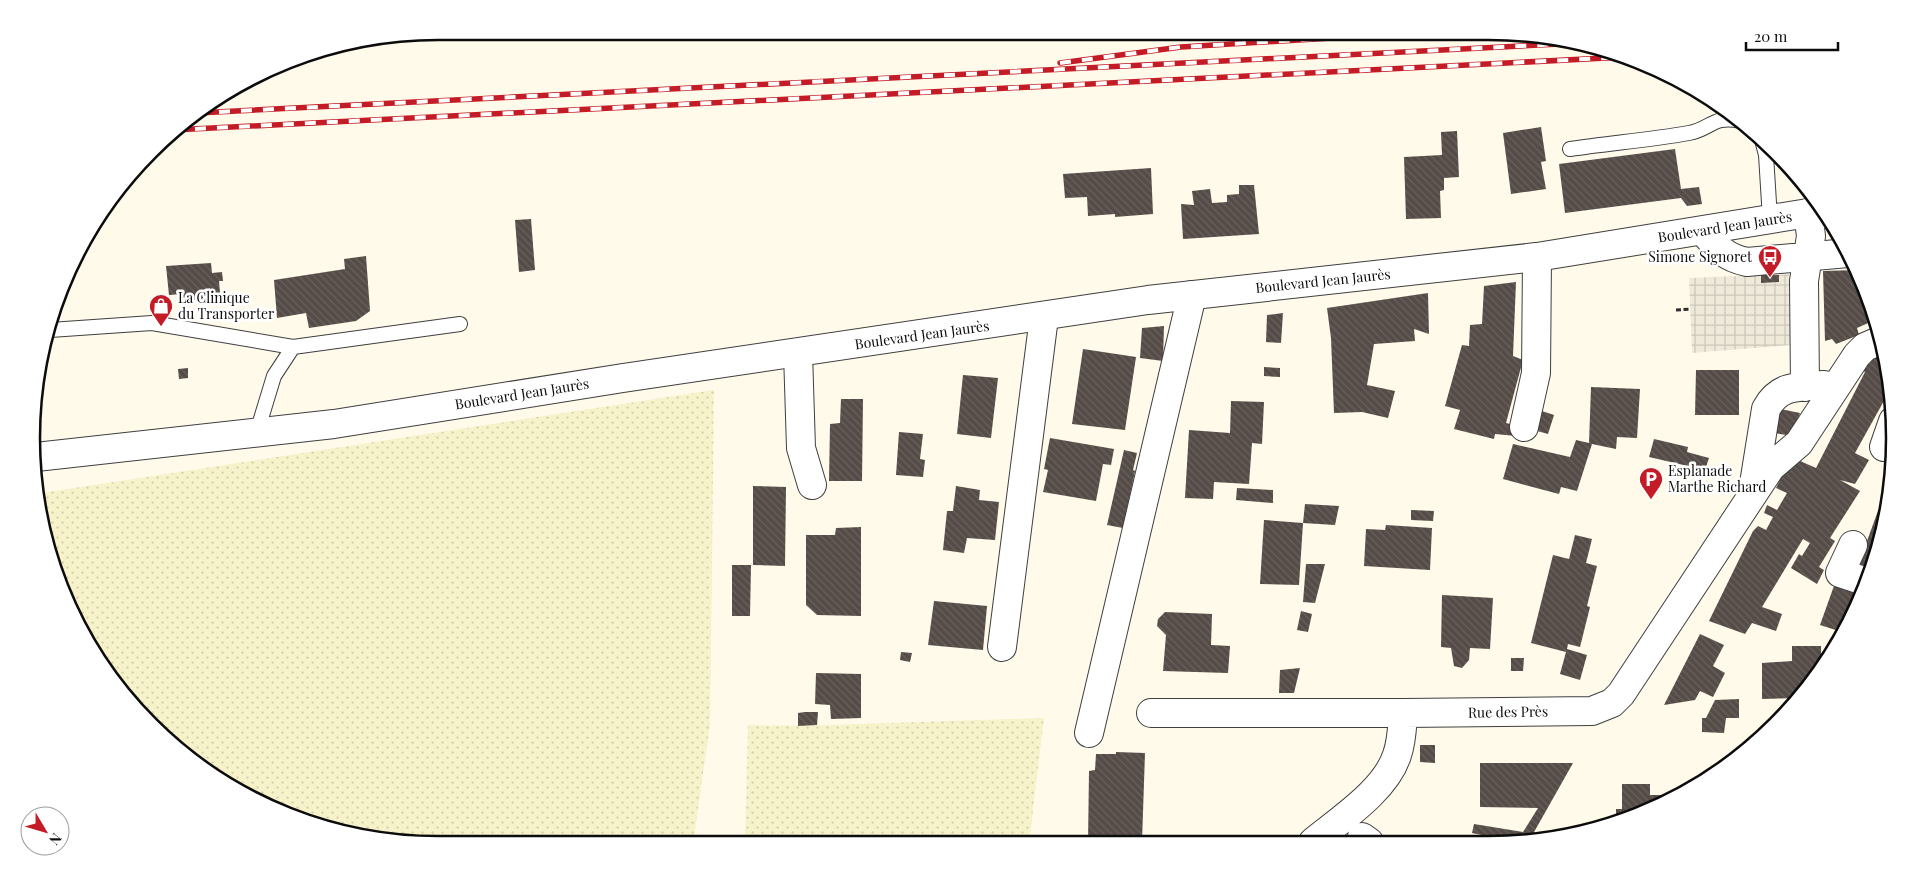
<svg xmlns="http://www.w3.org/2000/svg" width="1926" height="876" font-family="'Playfair Display',serif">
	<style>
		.farmland { fill: url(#farmland-dots) }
		.plaza { fill: url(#plaza-grid) }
		.building { fill: url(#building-back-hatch) }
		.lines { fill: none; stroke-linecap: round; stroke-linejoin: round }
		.service-casing { stroke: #3f3f3f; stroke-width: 16 }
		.minor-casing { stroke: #3f3f3f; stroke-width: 30 }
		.tertiary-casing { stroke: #3f3f3f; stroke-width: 30 }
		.path { stroke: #2e2e2e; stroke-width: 3; stroke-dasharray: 5 2.5; stroke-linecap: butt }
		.service { stroke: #fff; stroke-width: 14 }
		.minor { stroke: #fff; stroke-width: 28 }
		.tertiary { stroke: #fff; stroke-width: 28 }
		.rail-casing { stroke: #c41c27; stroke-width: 5.5 }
		.rail { stroke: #fff; stroke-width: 4; stroke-dasharray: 11; stroke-linecap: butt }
		.labels { text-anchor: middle; stroke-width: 5; stroke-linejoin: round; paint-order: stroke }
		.street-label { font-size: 14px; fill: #0c0c0c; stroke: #fff }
		.poi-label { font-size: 14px; fill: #0c0c0c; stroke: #fff; text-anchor: start }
		.rim { fill: none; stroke: #0c0c0c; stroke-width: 2.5 }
	</style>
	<defs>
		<pattern id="farmland-dots" width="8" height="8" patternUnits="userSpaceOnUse" patternTransform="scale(1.25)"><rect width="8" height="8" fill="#f6f2c9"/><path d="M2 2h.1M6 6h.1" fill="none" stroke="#d2ceab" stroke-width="1.8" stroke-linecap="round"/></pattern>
		<pattern id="plaza-grid" width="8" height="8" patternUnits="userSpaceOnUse" patternTransform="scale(1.25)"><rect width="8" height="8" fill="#efe9da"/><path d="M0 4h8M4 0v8" fill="none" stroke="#ccc7ba"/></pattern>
		<pattern id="building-back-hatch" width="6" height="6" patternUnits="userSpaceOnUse" patternTransform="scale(1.25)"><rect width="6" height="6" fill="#554c47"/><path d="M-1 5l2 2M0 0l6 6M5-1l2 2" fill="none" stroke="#68615d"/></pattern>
	</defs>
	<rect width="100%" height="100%" fill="#fffaea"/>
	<path class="farmland" d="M714,390L710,725L693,844L438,845L358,837L283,814L170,744L86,641L53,569L35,494Z
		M1044,718L1029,843L745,844L748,725L798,726Z"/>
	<path class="plaza" d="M1789,274L1792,345L1692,353L1689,278L1761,275V283L1779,282V275Z"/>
	<path class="building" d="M1541,127L1546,161L1541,162L1546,189L1511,194L1503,133Z
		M1457,131L1459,177L1444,178V190L1440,191L1441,218L1406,219L1404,157L1442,155L1441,132Z
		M1675,149L1681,189L1699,187L1702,204L1687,206L1681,198L1565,213L1559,164Z
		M1151,168L1153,214L1115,217V214L1088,216L1087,197L1065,198L1063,174Z
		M1239,185H1254L1259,234L1183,239L1181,204L1194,205L1192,191L1210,189L1212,203L1227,202V195L1239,194Z
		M531,219L535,270L519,272L515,220Z
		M366,256L370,311L356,321L309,328L306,313L277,318L274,280L345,269L344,259Z
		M211,263L212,273L222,272L223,281H219L220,293L216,298L181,301V294L169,295L166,266Z
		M1857,270L1864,282L1875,320L1857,328L1859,335L1836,344L1832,339L1825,341L1823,271Z
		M1761,275H1779V282L1761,283Z
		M1516,282L1513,356L1523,360L1506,423L1518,426L1516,436L1495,434L1494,439L1454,429L1460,410L1445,406L1462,345L1469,346L1470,325L1482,324L1484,286Z
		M1428,293L1429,334L1414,329L1415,341L1374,344L1367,385L1395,391L1388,418L1362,412L1334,413L1331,338L1327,308Z
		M1283,313L1281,343L1266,342L1267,315Z
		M1164,326L1163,361L1140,358L1142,328Z
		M1083,349L1136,357L1125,430L1072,424Z
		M1874,353L1887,360L1890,390L1855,453L1869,460L1855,484L1840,480L1860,491L1830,538L1835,541L1819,567L1824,570L1817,584L1791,568L1799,554L1802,556L1810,543L1803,539L1762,607L1782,614L1776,631L1752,623L1745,634L1709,621L1753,531L1758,526L1766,530L1773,517L1764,513L1767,505L1777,510L1787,493L1776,488L1791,457L1816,468L1865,372L1860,369L1864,360L1869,364Z
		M1264,367L1280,368V377L1264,376Z
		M188,368V378L179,379L178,369Z
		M1696,370H1739V415H1695Z
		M963,375L998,378L991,438L957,434Z
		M1591,387L1640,389L1637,438L1617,437L1616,449L1592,444L1577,491L1561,487L1559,494L1503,479L1513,444L1570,457L1576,440L1589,443Z
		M841,399H863L862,481H829L830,424L840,423Z
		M1231,401L1264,402L1262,444L1252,443L1249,484L1214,482L1213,499L1185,498L1189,430L1230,433Z
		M1776,408L1800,413L1791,436L1770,432Z
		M1536,409L1554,415L1548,434L1530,429Z
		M899,432L923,434L920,459L925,460L923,477L896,475Z
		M1050,438L1114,449L1111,465L1103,464L1096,501L1043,492L1048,470L1044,469Z
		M1654,439L1688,447L1687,452L1709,458L1705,470L1649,457Z
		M1124,450L1137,453L1133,470L1135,471L1123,528L1107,525Z
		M1890,478L1887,517L1869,575L1856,571Z
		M753,486L786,487L785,566L753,565Z
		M956,486L980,490L979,500L999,502L995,540L967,538L964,553L943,550L947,511H953Z
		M1237,488L1273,490V503L1236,500Z
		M1305,504L1339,506L1335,525L1303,523Z
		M1411,510L1434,511L1433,521L1411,520Z
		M1264,520L1303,523L1299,585L1260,584Z
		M1386,525L1432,528L1430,570L1364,566L1366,529L1385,530Z
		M861,527V616L817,615L806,605V535H835L836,528Z
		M1575,535L1592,539L1586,563L1597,566L1587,606L1590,607L1580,647L1568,644L1567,649L1587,655L1580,680L1560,674L1566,652L1531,643L1553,555L1569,559Z
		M1306,564H1325L1315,603L1303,602Z
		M732,565H751L750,616H732Z
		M1835,583L1864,593L1842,632L1820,625Z
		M1442,595L1493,598L1490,649L1470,648L1469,660L1462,668L1454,666L1451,648L1441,647Z
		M934,601L987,606L983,650L928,645Z
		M1301,611L1312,614L1308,632L1297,630Z
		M1165,612L1212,614L1211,645L1230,646L1228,673L1163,671L1166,635L1157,626L1158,619Z
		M1700,634L1724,645L1713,666L1725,673L1713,697L1700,691L1695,700L1664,705Z
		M1792,646H1821V668L1811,685L1798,698L1762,699V663L1792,661Z
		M901,652L912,653L910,662L900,660Z
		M1511,658H1524L1523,671H1511Z
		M1300,668L1294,693H1279L1280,670Z
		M816,673L861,674V718L831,719L830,705L815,704Z
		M1739,699V718H1726L1724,733L1702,732V718H1706L1715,700Z
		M805,712H818L817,725L798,726V713Z
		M1420,745H1435V763L1420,762Z
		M1116,752L1145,753L1142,842L1088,843L1089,771L1095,770L1096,754H1116Z
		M1480,763H1573L1529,841H1511L1472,833L1474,824L1523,832L1538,808L1480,807Z
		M1622,784H1650V795H1676L1644,814L1616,821V809H1622Z"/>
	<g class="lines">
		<g class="service-casing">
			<path id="service" d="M1762,140L1766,155L1770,219
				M1570,149C1610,143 1650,140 1689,133C1711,129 1713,115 1740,121
				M50,330L152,323L293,347
				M257,432L274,376L293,347L460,324"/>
		</g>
		<g class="minor-casing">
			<path id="minor" d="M1703,231C1716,247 1726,258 1747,262L1848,253
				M798,353L801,448L812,485
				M1805,387L1804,281L1811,236L1808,213
				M1524,427L1536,373L1537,257
				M1884,447L1893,421
				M1753,490L1766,409C1779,384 1799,387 1824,385
				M1853,545L1840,573L1867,582
				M1002,647L1044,317
				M1151,713H1403L1592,711L1612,703L1621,694L1771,467L1799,443L1857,355L1865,347L1881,340
				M1089,733L1192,295
				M1362,837L1369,842
				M1313,842C1341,819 1386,790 1397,755C1402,741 1402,728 1403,713"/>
		</g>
		<g class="tertiary-casing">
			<path id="tertiary" d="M36,457L334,424L623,378L1148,300L1537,257L1808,213L1827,214"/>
		</g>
		<path class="path" d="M1676,310L1691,309"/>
		<use href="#service" class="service"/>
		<use href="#minor" class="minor"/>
		<use href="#tertiary" class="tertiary"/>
		<g class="rail-casing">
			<path id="rail" d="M1060,63L1181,47L1448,31
				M197,113L1580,43
				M173,130L1626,57"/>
		</g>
		<use href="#rail" class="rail"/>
	</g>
	<defs>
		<g id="bus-pin" transform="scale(1.25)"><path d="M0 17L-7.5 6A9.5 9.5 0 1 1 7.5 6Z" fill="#c41c27" stroke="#fff"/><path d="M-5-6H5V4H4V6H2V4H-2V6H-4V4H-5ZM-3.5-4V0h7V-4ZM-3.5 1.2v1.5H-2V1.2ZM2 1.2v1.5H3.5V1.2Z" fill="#fff"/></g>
		<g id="shop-pin" transform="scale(1.25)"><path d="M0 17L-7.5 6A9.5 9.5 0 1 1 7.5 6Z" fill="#c41c27" stroke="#fff"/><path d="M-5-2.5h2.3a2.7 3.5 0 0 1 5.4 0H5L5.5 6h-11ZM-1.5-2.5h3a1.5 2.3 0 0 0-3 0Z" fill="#fff"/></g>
		<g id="parking-pin" transform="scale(1.25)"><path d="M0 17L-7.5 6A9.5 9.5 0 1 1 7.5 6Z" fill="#c41c27" stroke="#fff"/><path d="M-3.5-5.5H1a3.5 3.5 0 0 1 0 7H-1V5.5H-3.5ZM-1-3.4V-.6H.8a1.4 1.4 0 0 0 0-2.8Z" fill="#fff"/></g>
	</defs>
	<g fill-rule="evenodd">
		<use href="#bus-pin" x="1770" y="257"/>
		<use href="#shop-pin" x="161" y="306"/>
		<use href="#parking-pin" x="1651" y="479"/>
	</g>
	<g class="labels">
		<g class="street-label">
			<text transform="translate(1725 227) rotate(-9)" y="5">Boulevard Jean Jaurès</text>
			<text transform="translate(1323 281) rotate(-6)" y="5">Boulevard Jean Jaurès</text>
			<text transform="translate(922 335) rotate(-8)" y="5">Boulevard Jean Jaurès</text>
			<text transform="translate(522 394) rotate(-9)" y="5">Boulevard Jean Jaurès</text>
			<text transform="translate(1508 712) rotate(-1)" y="5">Rue des Près</text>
		</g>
		<g class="poi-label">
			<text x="1752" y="262" text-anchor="end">Simone Signoret</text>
			<text x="178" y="303">La Clinique<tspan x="178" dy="16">du Transporter</tspan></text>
			<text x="1668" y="476">Esplanade<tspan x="1668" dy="16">Marthe Richard</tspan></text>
		</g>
	</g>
	<path d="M0 0H1926V876H0ZM438 40H1488A398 398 0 0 1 1886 438V438A398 398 0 0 1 1488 836H438A398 398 0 0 1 40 438V438A398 398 0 0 1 438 40Z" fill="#fff" fill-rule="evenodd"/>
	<path class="rim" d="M438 40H1488A398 398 0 0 1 1886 438V438A398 398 0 0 1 1488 836H438A398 398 0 0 1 40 438V438A398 398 0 0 1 438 40Z"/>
	<g transform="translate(45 831) rotate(128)"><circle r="24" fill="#ffffff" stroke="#9e9e9e"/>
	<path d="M0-4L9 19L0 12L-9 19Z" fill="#c41c27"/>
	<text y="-8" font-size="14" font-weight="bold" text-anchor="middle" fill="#0c0c0c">N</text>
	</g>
	<path d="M1746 42v8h92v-8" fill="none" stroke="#0c0c0c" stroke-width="2.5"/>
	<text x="1754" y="42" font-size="15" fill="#0c0c0c" stroke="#ffffff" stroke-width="4" paint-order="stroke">20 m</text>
</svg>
